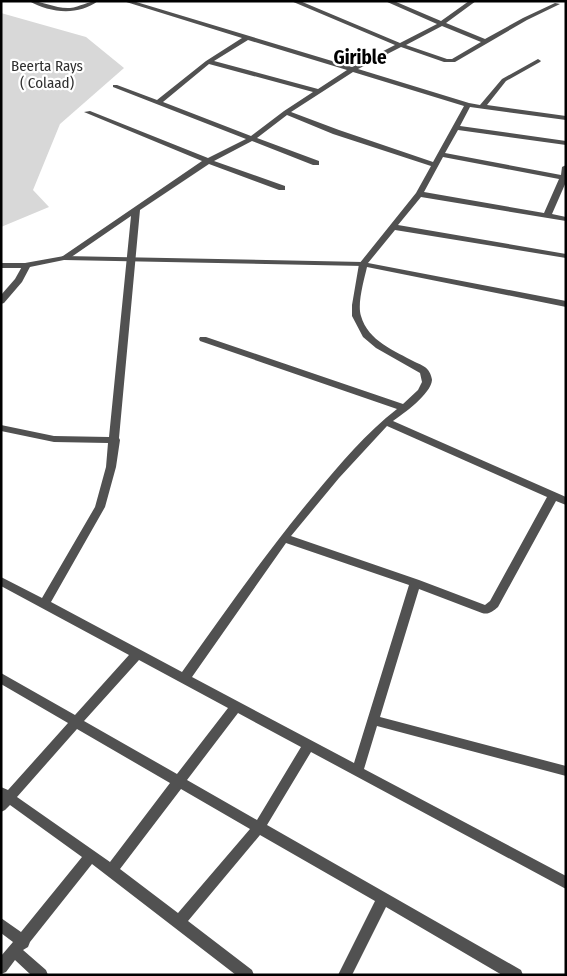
<svg xmlns="http://www.w3.org/2000/svg" width="567" height="976" font-family="'Fira Sans Condensed',sans-serif">
	<style>
		.green { fill: #d8d8d8 }
		.lines { fill: none; stroke-linecap: round; stroke-linejoin: round }
		.minor { fill: #515151; fill-rule: evenodd }
		.tertiary { fill: #515151; fill-rule: evenodd }
		.labels { text-anchor: middle; stroke-width: 4.5; stroke-linejoin: round; paint-order: stroke }
		.far-park-label { font-size: 15px; fill: #2f2f2f; stroke: #fff }
		.far-district-label { font-size: 19px; font-weight: bold; fill: #000; stroke: #fff }
	</style>
	<rect width="100%" height="100%" fill="#fff"/>
	<path class="green" d="M1,13L86,37L124,68L60,124L33,190L49,207L1,227Z"/>
	<g class="lines">
		<path class="minor" d="M29,1C43,1 56,9 70,8C80,7 88,1 98,1C78,16 50,13 29,1Z
			M123,1H133L352,67L395,45L291,1H300L400,43L437,24L385,1H394L441,21L469,1H476L446,23L485,39L523,18L555,3L560,4L527,20L455,62H444L401,47L358,69L469,103L480,105L502,79L538,59L541,61L540,62L506,81L487,105L566,116V120L470,107L460,126L566,141V145L458,130L445,153L561,175L562,167L566,165V182L552,214L566,217V221L421,197L398,225L566,254V258L395,230L368,263L566,301V307L367,267C364,280 357,304 361,316C368,341 395,351 415,362C419,364 425,366 428,370C430,372 432,378 432,380C431,394 403,414 393,421L566,497V505L556,501L498,607C493,611 489,615 482,613L419,589L380,717L566,766V776L377,726L364,769L566,876V889L311,752L267,825L521,970L523,975H502L386,907L352,975H338L375,901L260,835L188,921L252,970L254,975H236L92,864L30,942L28,947L23,950L46,970L48,975H31L15,960L6,972L1,974V956L13,942L1,933V918L21,932L82,857L10,805L5,810L1,812V787L8,790L68,723L1,684V673L75,715L129,655L1,586V577L42,598L95,507L106,467L108,443L54,442L1,431V425L54,436L109,437L131,216L67,260H64L60,258L202,161L84,112L90,111L208,158L246,139L113,87V85H117L157,100L206,61L242,38ZM442,26L481,42L452,59H447L406,45ZM248,40L347,70L318,89L214,61ZM209,64L313,92L284,111L251,136L163,102ZM353,72L464,106L433,162L339,130L291,112ZM287,115L333,134L431,166L416,193L359,264L352,305V316L363,337L376,348L420,373L422,382L418,390L403,404L206,337H200L199,339L200,341L397,409C366,433 340,464 315,494C267,551 225,612 182,672L51,602L105,507L116,467L120,440L119,438L140,210L209,164L279,190H285V186L214,161L252,141L313,165H319V161L257,138ZM443,157L559,179L544,213L424,192ZM387,426L547,497L490,601L485,605L419,580L291,536L339,478ZM286,543L409,585L354,763L192,677ZM139,660L228,708L177,774L84,721ZM238,713L301,747L257,820L187,780ZM77,729L170,783L110,862L17,797ZM181,789L250,829L178,913L120,869Z
			M24,263H27L31,265L22,282L4,303L1,304V295L15,279Z"/>
		<path class="tertiary" d="M64,256L363,262L367,264L363,266L64,260L25,268H1V263H25Z"/>
	</g>
	<g class="labels">
		<g class="far-park-label">
			<text x="47" y="71">Beerta Rays<tspan x="47" dy="17">( Colaad)</tspan></text>
		</g>
		<g class="far-district-label">
			<text x="360" y="64">Girible</text>
		</g>
	</g>
	<rect width="567" height="976" fill="none" stroke="#000000" stroke-width="5"/>
</svg>
